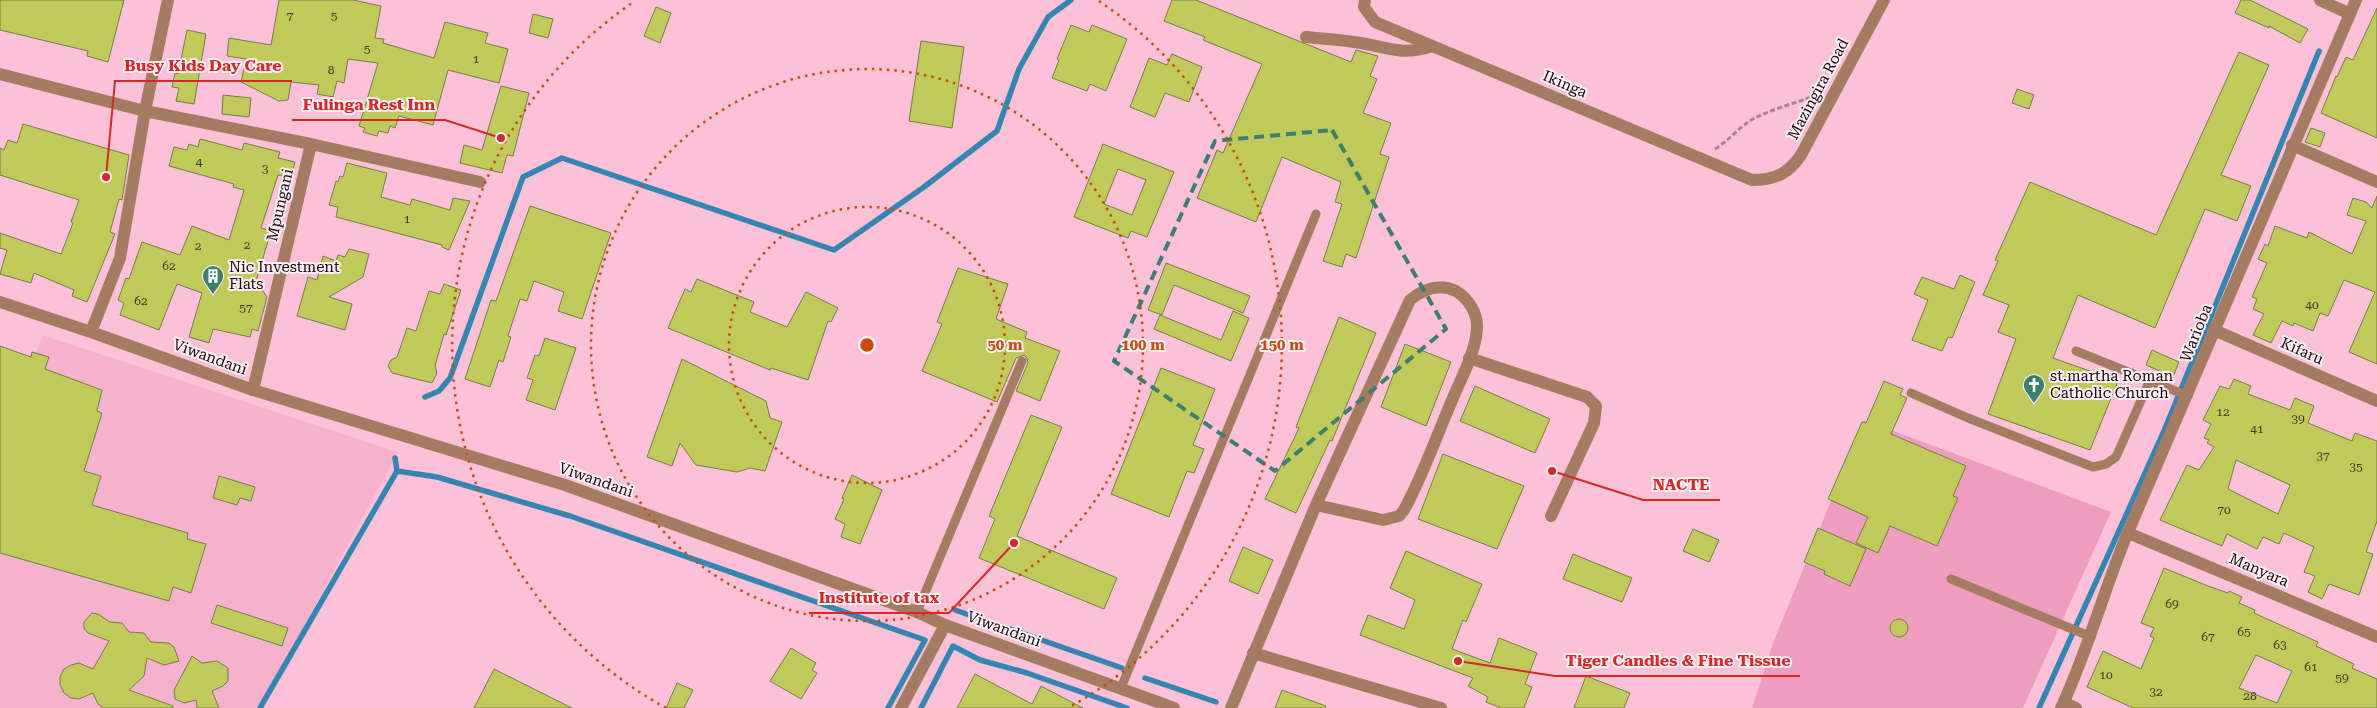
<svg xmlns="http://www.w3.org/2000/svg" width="2377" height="708" font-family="'Roboto Serif',serif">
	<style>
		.built { fill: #f4b2cc }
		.green { fill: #ef9dbe }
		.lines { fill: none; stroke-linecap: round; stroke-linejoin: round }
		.stream { stroke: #3485b2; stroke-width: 5.5 }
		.building { fill: #bfca5b; stroke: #767c49; fill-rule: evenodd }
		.path { stroke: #af8193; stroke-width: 3; stroke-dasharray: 5 2.5; stroke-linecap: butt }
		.service { stroke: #a37c62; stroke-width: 9 }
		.minor { stroke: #a37c62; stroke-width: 12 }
		.tertiary { stroke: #a37c62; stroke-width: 12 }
		.marked { fill: none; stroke: #3d7e6d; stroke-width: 4; stroke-dasharray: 10 6; stroke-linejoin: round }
		.ring { fill: none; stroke: #c94c0c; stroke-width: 2.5; stroke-dasharray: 2.5 5 }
		.labels { text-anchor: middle; stroke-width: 4; stroke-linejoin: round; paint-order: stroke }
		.number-label { font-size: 12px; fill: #413620 }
		.street-label { font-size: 15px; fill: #17050d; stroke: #fef1f6 }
		.poi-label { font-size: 15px; fill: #17050d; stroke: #fef1f6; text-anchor: start }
		.centre { fill: #c94c0c; stroke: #fef1f6; stroke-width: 2.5 }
		.ring-label { font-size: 15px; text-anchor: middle; font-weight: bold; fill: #c94c0c; stroke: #fef1f6; stroke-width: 4; stroke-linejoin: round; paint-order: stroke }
		.leader { fill: none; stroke: #d62828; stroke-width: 2 }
		.callout-dot { fill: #d62828; stroke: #fef1f6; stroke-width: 2 }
		.callout-label { font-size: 16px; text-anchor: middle; font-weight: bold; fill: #d62828; stroke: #fef1f6; stroke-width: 4; stroke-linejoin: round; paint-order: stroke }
	</style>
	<rect width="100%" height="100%" fill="#fcc1d7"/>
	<path class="built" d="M42,335L398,452L260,708H0V463Z"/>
	<path class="green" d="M1864,420L2111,512L2023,708H1752L1773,643Z"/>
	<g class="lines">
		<path class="stream" d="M425,397L439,391L450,378L523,177L562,158L834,250L924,187L997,131L1019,69L1048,17L1071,0
			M397,471L437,477L570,516L925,640L888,708
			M955,610L1122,668
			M1145,678L1216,702
			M260,708L397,471L395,458
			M921,708L953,646L980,660L1027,673L1127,708
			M2039,708L2164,431L2319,51"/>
	</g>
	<path class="building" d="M0,0H124L108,62L87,56L88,51L0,30Z
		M279,0H353L381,6L375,38L384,39L383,43L434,58L445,22L488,33L485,43L508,49L499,83L448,70L433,125L399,116L395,128L390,126L388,133L379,131L377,136L363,132L365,128L359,126L378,63L348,59L344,83L337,81L333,97L317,94L319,85L291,82L288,100L279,101L241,82L246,59L227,56L229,38L271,45Z
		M1172,0H1196L1351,62L1356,50L1378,56L1370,76L1377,79L1363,113L1391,123L1380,154L1389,157L1356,258L1346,254L1342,267L1323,261L1342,204L1335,202L1341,182L1282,157L1256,222L1197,198L1217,150L1223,153L1262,64L1203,40L1205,37L1164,21Z
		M2241,0H2250L2308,29L2300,43L2269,26V28L2235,13Z
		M656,7L671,13L660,43L644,36Z
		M2377,8V138L2321,113L2336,76L2337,77L2346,57L2353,60Z
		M533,14L553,19L548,38L529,33Z
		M1071,25L1089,32L1092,25L1127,39L1106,91L1090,84L1087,91L1052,78L1059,60L1057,59Z
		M187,30L206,34L194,104L176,101L179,88L172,87L175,73L178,74Z
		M921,41L964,47L952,128L909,121Z
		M2239,52L2269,65L2221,175L2251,186L2237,221L2205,209L2155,328L2078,295L2053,358L2118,381L2090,450L1988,414L2016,339L1998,332L2009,305L1983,295L1998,261L1995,260L2030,182L2156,235Z
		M1172,54L1202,67L1189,102L1165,93L1155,117L1130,107L1149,58L1167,65Z
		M501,86L529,93L513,156L507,155L502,173L460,163L464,145L482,150Z
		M2017,89L2034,95L2029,109L2012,103Z
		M223,95L251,98L249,117L222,114Z
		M23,124L129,155L122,200L119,199L110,232L115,234L87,302L72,296L74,290L34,273L31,283L0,274L7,250L0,248V233L61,254L73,223L71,222L79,200L0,175V148L4,150L8,140L17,143Z
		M2311,128L2325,133L2320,147L2305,142Z
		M200,139L242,150L244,143L280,152L278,158L295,162L291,178L278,175L261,228L271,231L256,281L267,297L258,331L252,329L250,337L213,329L209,343L189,337L202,293L177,284L159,330L120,315L124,303L118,300L126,278L129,279L142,242L180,255L192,226L229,240L244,190L233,187L234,184L169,166L174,147L187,150L189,144L198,147Z
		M1103,144L1174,172L1147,237L1131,231L1128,238L1074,217ZM1118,169L1146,180L1132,215L1104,204Z
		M347,163L387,173L381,197L410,205L412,199L450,210L453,198L470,201L449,250L442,247V245L336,217L338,207L329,205L336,181L338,182L340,176L343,177Z
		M2377,196V364L2349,352L2375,292L2344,280L2328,316L2320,313L2313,331L2294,323L2293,326L2282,321L2271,343L2253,335L2264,314L2253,309L2257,299L2252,297L2267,263L2258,259L2265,244L2268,246L2275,226L2307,238L2309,232L2352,254L2366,221L2347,215L2353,198L2366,202L2372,208Z
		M530,206L611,233L582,319L558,311L564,292L534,281L527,301L520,299L508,336L511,337L503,362L499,360L490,387L465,379L491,300L496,301Z
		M349,249L369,254L363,277L329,297L352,304L345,330L297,316L308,277L317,280L323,256L336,261L338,255L345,257Z
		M1166,263L1250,296L1243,313L1174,285L1162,315L1148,310Z
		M958,268L1008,284L996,319L1027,332L1025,338L1060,351L1040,401L1016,391L1028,363L1027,358L1024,355L1016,358L997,402L922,371L942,324L937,322Z
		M1960,275L1975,282L1952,338L1948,337L1942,351L1912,340L1928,300L1914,294L1922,277L1954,289Z
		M697,279L754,302L750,312L787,327L806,292L838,308L831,322L828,321L808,380L771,368L770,370L668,328L685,289L691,292Z
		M444,284L461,290L446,335L444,334L435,366L437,373L432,383L392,373L388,366L391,360L397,357L407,328L416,331L429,291L440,294Z
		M1233,311L1249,318L1231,361L1154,329L1160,315L1221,340Z
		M1339,317L1376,333L1332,441L1330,440L1296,513L1265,499L1299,428L1296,427Z
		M545,338L576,348L555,410L526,400L533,380L527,378L535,355L539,356Z
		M1405,344L1451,362L1426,426L1381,407Z
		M0,346L31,357L32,352L49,357L45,369L102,390L97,411L102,413L84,471L101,476L92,505L188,533L187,539L206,544L191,593L173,587L169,601L0,553Z
		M2152,350L2179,362L2173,377L2146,365Z
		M682,359L766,401L770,418L782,422L765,471L750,468L737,472L696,465L680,443L672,466L647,457Z
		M1161,368L1215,389L1193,445L1204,449L1194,473L1187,471L1169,517L1111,494Z
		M2234,379L2251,386L2248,394L2290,410L2295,398L2314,406L2308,423L2352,441L2355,433L2377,441V521L2366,552L2373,554L2359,595L2329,584L2322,599L2308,592L2315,576L2304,572L2314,547L2284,533L2279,544L2263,537L2257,549L2227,534L2222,546L2160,520L2187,465L2199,470L2214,447L2207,443L2209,440L2204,438L2211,424L2203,420L2220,386L2229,389ZM2236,460L2290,485L2278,514L2228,489Z
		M1884,381L1903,389L1900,395L1907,398L1891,434L1966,466L1953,496L1958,498L1937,546L1890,526L1878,553L1856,543L1868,517L1828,499L1862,422L1866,423Z
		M1475,386L1550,419L1535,453L1460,421Z
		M1031,415L1062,427L1017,536L1117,578L1104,609L979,558L995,519L989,516Z
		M1443,454L1524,486L1497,549L1418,519Z
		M852,475L882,490L860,544L841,537L845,524L835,519L844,499L842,498Z
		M219,476L255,487L251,501L240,498L237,505L213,498Z
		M1818,528L1866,549L1850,586L1824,574L1825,571L1804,562Z
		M1693,529L1719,540L1709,562L1683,551Z
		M1243,547L1273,560L1258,594L1229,581Z
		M1406,551L1482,584L1466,622L1463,620L1452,649L1490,663L1499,638L1537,653L1525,684L1532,687L1524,708H1501L1486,702L1488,697L1468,686L1473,678L1360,635L1368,615L1404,629L1415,600L1390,588Z
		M1573,554L1632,578L1622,602L1563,579Z
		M2164,568L2208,586L2228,593L2229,591L2242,597L2239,603L2255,610L2254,613L2318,642L2316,646L2354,664L2352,668L2377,679V708H2133L2087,687L2103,651L2141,669L2154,638L2150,636L2154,628L2141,623ZM2256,655L2292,671L2277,703L2239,688Z
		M217,605L288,628L282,646L211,623Z
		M92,613L98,614L110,622L122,623L129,632L144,633L151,642L169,643L174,647L179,661L164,665L147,658L144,676L129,690L173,706V708H104L98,704L93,693L79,699L71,698L64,693L60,685V677L64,669L71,665L79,663L93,669L109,641L88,633L84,628V622Z
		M1890 628a9 9 0 1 1 18 0a9 9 0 1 1-18 0Z
		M791,648L816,663L812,670L817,673L801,699L770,681Z
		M192,656L202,663L217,661L228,668V681L223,686L212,691L219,708H197L196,700L184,703L175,699L174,690Z
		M494,669L572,708H474Z
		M975,674L1032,704L1041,686L1083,708H957Z
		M1586,676L1630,693L1624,708H1574Z
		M677,683L693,690L684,708H666Z
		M1282,690L1326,706L1325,708H1275Z"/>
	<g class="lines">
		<path class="path" d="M1715,149C1728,141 1737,130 1748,122C1764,111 1797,103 1816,95"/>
		<path class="service" d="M2076,351L2188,396
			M1911,393L1968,418L2093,467L2106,464L2116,457L2150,380
			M1951,579L2089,636
			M917,612L1022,361
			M1121,688L1316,214"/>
		<path class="minor" d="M1365,0L1364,7L1375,22L1752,180C1775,180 1788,174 1801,155L1884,0
			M2320,0L2350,14
			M1306,37C1324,39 1343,40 1361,43C1391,48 1401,56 1433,46
			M0,74L145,111L311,144L480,182
			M2292,145L2377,182
			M2214,330L2377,401
			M1469,358L1587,397L1596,406L1594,423L1551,516
			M253,390L311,144
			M2128,533L2377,637
			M1253,653L1441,708
			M2064,702L2076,708
			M1231,708L1316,505L1410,300C1423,289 1439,283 1456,291C1469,299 1478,314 1477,329C1475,355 1459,382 1450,405C1435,440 1422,477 1404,510L1399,516L1383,520L1316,505"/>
		<path class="tertiary" d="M0,302L91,332L253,390L565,485L917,612L945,625L1174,708
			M91,332L120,258L145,111L168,0
			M901,708L945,625
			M2061,708C2088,651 2104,589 2128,532C2203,354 2280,177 2356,0"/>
	</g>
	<path class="marked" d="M1332,130L1446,329L1275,471L1114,361L1215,141Z"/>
	<g class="ring">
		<circle cx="867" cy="345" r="138"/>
		<circle cx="867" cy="345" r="276"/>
		<path d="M666 708A415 415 0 0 1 635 1M1099 1A415 415 0 0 1 1068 708"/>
	</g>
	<defs>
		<g id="building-pin" transform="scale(1.125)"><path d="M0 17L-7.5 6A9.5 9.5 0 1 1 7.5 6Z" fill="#3d7e6d" stroke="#fef1f6"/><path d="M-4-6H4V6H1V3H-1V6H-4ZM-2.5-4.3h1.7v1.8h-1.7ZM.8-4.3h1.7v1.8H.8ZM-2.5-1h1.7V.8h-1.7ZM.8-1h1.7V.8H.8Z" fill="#fff"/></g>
		<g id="church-pin" transform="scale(1.125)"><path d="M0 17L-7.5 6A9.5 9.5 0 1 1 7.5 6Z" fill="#3d7e6d" stroke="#fef1f6"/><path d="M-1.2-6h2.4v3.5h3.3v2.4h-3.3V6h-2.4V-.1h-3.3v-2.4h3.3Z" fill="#fff"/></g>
	</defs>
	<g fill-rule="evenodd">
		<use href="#building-pin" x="213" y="276"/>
		<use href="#church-pin" x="2034" y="385"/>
	</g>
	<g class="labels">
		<g class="number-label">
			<text x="290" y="20">7</text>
			<text x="334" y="20">5</text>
			<text x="367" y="53">5</text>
			<text x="476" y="63">1</text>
			<text x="331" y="74">8</text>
			<text x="199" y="166">4</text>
			<text x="265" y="173">3</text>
			<text x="407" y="223">1</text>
			<text x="247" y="249">2</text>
			<text x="198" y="250">2</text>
			<text x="169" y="270">62</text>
			<text x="141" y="305">62</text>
			<text x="2312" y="309">40</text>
			<text x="246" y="312">57</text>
			<text x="2223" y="416">12</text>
			<text x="2298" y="423">39</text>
			<text x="2257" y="433">41</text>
			<text x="2323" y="460">37</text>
			<text x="2356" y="471">35</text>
			<text x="2224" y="514">70</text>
			<text x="2172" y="608">69</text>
			<text x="2244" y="636">65</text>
			<text x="2208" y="641">67</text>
			<text x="2280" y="649">63</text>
			<text x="2311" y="671">61</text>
			<text x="2106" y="679">10</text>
			<text x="2342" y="682">59</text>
			<text x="2156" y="696">32</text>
			<text x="2250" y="700">28</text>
		</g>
		<g class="street-label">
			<text transform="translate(1565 84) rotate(23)" y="5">Ikinga</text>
			<text transform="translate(1818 89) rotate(-62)" y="5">Mazingira Road</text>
			<text transform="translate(280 205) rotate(-77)" y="5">Mpungani</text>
			<text transform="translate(2196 333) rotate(-68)" y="5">Warioba</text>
			<text transform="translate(2302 351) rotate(24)" y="5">Kifaru</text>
			<text transform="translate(210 357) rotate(20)" y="5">Viwandani</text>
			<text transform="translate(596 480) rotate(19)" y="5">Viwandani</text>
			<text transform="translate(2259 570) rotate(23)" y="5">Manyara</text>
			<text transform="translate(1004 629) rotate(20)" y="5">Viwandani</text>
		</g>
		<g class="poi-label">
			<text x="229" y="272">Nic Investment<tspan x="229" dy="17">Flats</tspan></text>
			<text x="2050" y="381">st.martha Roman<tspan x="2050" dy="17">Catholic Church</tspan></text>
		</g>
	</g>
	<circle cx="867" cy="345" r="8" class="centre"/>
	<g class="ring-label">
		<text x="1005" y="350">50 m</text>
		<text x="1143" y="350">100 m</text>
		<text x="1282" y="350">150 m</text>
	</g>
	<path class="leader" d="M106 177L115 81H292M501 138L445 120H292M1552 471L1643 500H1720M1014 543L949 613H809M1458 661L1555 676H1800"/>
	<g class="callout-dot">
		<circle cx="106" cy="177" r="5"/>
		<circle cx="501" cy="138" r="5"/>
		<circle cx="1552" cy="471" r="5"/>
		<circle cx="1014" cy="543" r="5"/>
		<circle cx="1458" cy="661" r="5"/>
	</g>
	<g class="callout-label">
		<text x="203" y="71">Busy Kids Day Care</text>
		<text x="369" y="110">Fulinga Rest Inn</text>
		<text x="1681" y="490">NACTE</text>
		<text x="879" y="603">Institute of tax</text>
		<text x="1678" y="666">Tiger Candles &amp; Fine Tissue</text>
	</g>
</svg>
